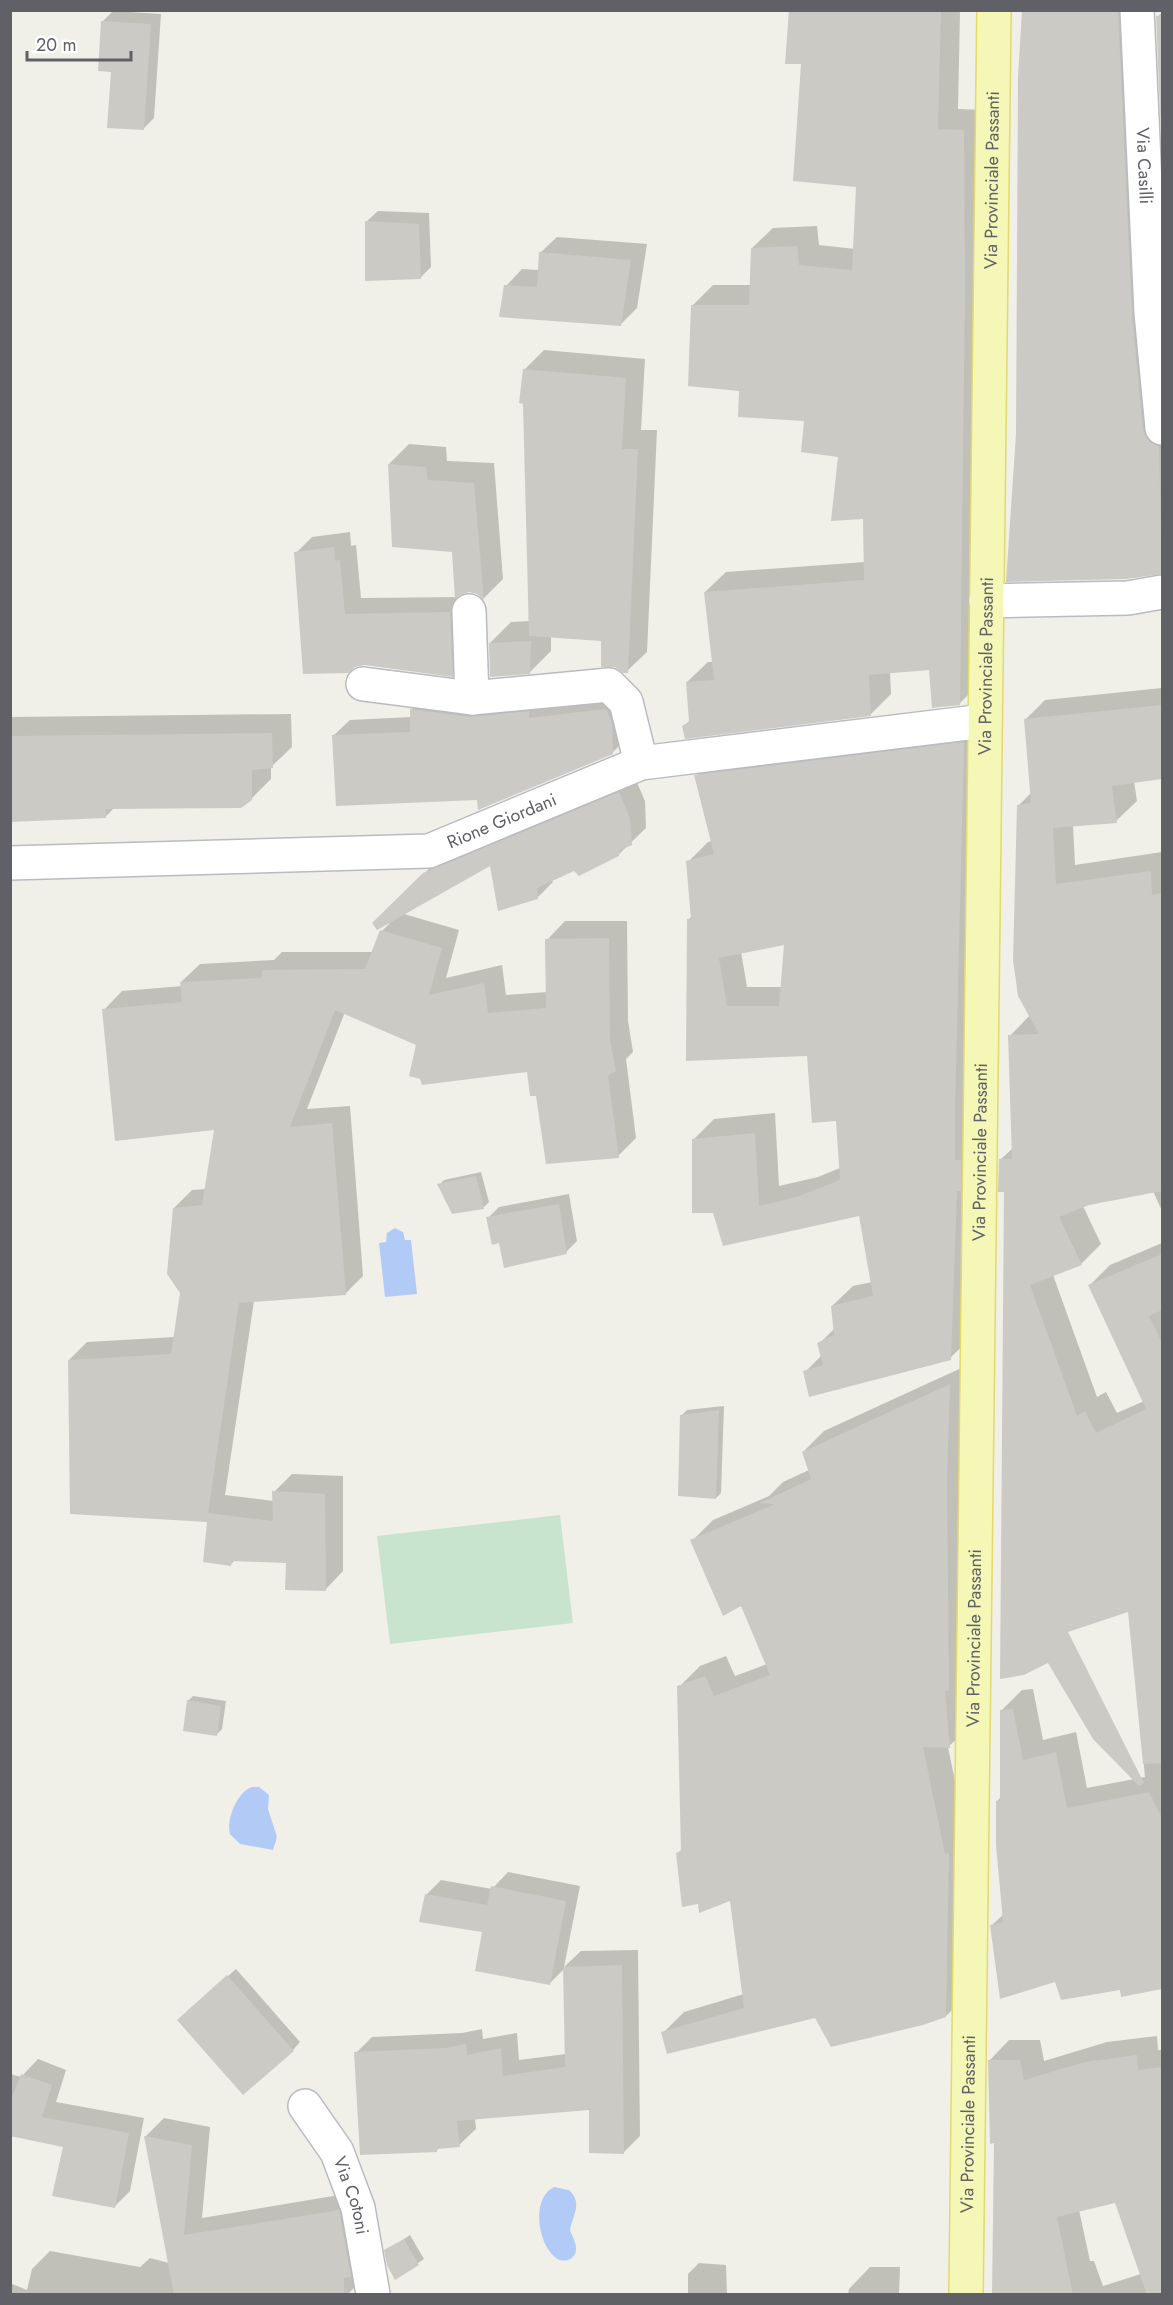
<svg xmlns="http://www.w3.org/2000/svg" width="1173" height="2305" font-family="Jost,sans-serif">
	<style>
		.green { fill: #c8e4ce }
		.water { fill: #b2cbf6 }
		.shadow { fill: #0003; fill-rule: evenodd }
		.building { fill: #cbcac5; fill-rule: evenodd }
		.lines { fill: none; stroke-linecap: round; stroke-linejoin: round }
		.minor-casing { stroke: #babbc0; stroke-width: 36 }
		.major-casing { stroke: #e3d96e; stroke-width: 36 }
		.minor { stroke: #fff; stroke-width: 33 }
		.major { stroke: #f4f7b6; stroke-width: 33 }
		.labels { text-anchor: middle; stroke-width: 4.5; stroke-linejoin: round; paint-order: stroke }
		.street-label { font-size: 18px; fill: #606167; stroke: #fff }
	</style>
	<rect width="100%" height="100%" fill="#f0f0e8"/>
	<path class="green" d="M560,1515L573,1623L390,1644L377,1536Z"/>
	<path class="water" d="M395,1228L403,1232L405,1240H411L417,1294L385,1297L379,1243L386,1242L387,1233Z
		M252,1787H259L269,1795L268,1809L277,1837L273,1850L240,1844L230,1834C226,1820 237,1792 252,1787Z
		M554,2187L569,2190C583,2203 573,2214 570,2230C572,2236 576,2242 576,2248C577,2259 564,2264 556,2258C537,2244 531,2198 554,2187Z"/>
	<path class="shadow" d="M791,10H960L958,109L984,110L980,683L959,704L930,669L890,672L891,694L870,715L684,726L691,719L687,682L708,662H714L705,592L726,572L865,562V518L840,456L806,420L741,389L693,305L713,285H751L752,248L773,228L817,226L819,245L855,249L858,186L803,63Z
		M1023,10H1139L1162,404V573L1126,578L1017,434Z
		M113,11L161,14L154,118L143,129L113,71L102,22Z
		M1162,12V123L1158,17Z
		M378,211L429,213L431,267L420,278L367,221Z
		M557,237L647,244L637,308L621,324L506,286L522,269L539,270L540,253Z
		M544,350L645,359L641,430H657L647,652L627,671L603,640L551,636V651L530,672L490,643L511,622L530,621L524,370Z
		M409,444L446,447L447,461L494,463L503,579L484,598L478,593L453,550L389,464Z
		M350,532L351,546L356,545L361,598L466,597L468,659L452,675L365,664L296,553L312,537Z
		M1162,688V777L1134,781L1137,801L1116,821L1073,825L1075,865L1162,852V1211L1153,1191L1083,1206L1101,1244L1081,1264L1053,1275L1097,1397L1106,1392L1117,1413L1144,1401L1090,1285L1110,1265L1162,1243V1988L1122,1995L1121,1989L1056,1980L992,1925L1004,1914L997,1801L1001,1797V1711L1022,1690L1033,1689L1043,1740L1076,1732L1087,1788L1145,1777L1129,1610L1058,1634L1006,1191L1000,1160L1014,1147L1010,1036L1030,1015L1019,805L1031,793L1025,720L1045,700Z
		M427,693H623L629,736L612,753L478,799L333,736L350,720L411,717V710Z
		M291,714L292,747L271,767V779L251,799L115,807L105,817L10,820V717Z
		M983,723L971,1338L950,1358L805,1372L822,1355L819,1344L835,1328L832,1306L853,1286L872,1282L860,1214L724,1245L693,1140L714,1119L775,1113L779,1186L818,1177L840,1168L837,1119L808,1054L687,1060L688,920L692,916L688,862L708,842L712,841L696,776L716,756ZM785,943L782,987H747L741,952Z
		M635,778L645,801L646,828L618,855L574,870L552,880L553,882L537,898L491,864L404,914L459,930L446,978L502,965L506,995L548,992L547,940L565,921H627L628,1021L633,1052L626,1059L636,1138L618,1156L537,1095L528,1070L418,1044L345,1012L307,1109L350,1106L363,1276L345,1294L254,1301L225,1495L274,1501V1492L292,1474L343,1476V1571L325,1590L288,1562L235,1560L231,1564L208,1521L69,1360L87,1342L175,1337L181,1293L174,1208L192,1190L206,1189L216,1128L104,1010L122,991L182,986L181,982L200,964L274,960L282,952H373L382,931L390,923H374L440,858Z
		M481,1172L489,1202L484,1207L439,1185L444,1180Z
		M569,1194L577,1241L566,1252L500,1241L488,1218L499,1207Z
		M970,1364L971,1726L948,1747L966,1834L967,1995L946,2016L816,2017L663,2033L684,2012L744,1994L731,1899L699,1902L678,1853L682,1849L679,1687L700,1666L726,1656L735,1676L767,1664L741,1604L692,1541L713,1520L769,1496L783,1482L809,1470L803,1452L824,1431Z
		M724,1406L721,1493L716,1498L681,1416L687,1410Z
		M193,1696L226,1701L222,1729L217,1734L188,1701Z
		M508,1872L580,1886L564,1967L581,1951L638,1950L640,2136L624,2152L591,2108L475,2118L476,2129L459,2145L440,2147L437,2150L356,2053L372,2037L462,2033L482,2029L483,2039L517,2033L519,2060L566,2054L564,1969L549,1984L484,1931L426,1895L441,1880L492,1889Z
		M236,1969L300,2042L293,2050L186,2013Z
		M1157,2036L1158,2050H1162V2294H993L995,2141L989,2061L1009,2040H1040L1044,2061L1107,2042ZM1116,2201L1141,2274L1103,2286L1094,2261H1090L1079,2210Z
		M38,2059L66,2070L56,2102L144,2118L130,2191L115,2206L65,2146L14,2135L10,2139V2074L21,2077Z
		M164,2118L210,2127L202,2218L357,2192L362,2280L348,2294H10V2283L27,2290L32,2269L50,2251L140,2267L150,2258L169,2263L146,2136Z
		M410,2235L424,2259L396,2278L386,2251Z
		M699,2263L726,2265L727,2294H688V2274Z
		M870,2267H900L899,2294H848L849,2289Z"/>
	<path class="building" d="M789,10H941L938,129L964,130L965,292L960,705L932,708L929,670L869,675L871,716L685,739L682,726L689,722L686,682L714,680L704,592L864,580L863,519L831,521L838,457L801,452L804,421L738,417L739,391L688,386L691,305H749L751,248L797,246L799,265L852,270L856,187L793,181L801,64H785Z
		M1022,10H1118L1132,315L1143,430L1147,439L1159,446L1162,574L1126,579L1006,582L1016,434L1018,78Z
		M1162,15V156L1156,16Z
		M101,21L151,24L144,130L107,128L111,72L98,71Z
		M365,221L419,224L421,279L365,281Z
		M539,252L631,260L621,326L499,317L504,285L537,287Z
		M523,369L626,378L622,449H638L628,673H623L615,667H601V641L529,636L523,404L519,403Z
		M388,464L426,467L428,480L474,483L484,600L477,594L469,592L460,595L455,599L452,552L392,547Z
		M334,547L335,561L340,560L345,614L450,612L453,677L365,665L355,667L348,673L303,674L294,552Z
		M531,641L530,674L490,677L489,643Z
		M1162,705V779L1112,786L1117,823L1053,828L1056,884L1151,871L1152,895L1162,893V1191L1089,1205L1059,1217L1082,1265L1030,1285L1077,1416L1085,1411L1096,1433L1146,1409L1088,1285L1162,1254V1310L1149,1316L1162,1343V1763L1143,1764L1128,1612L1068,1632L1144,1783L1139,1786L1093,1739L1048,1663L1024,1675L1000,1679L1004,1192H998L999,1159H1012L1008,1035L1039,1034L1018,996L1013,960L1017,805L1031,803L1024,719Z
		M410,709L470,717L529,711V718L606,709L612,724L613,754L478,810L477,800L336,806L332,735L410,732Z
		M272,733L273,768L252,770V800L241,808L106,809V818L10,822V736Z
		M964,742L955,1110V1160H961V1191H957L951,1360L809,1397L803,1371L823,1365L817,1343L834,1335L831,1306L873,1296L859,1216L723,1246L713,1213H692V1139L755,1133L759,1206L796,1197L840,1180L836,1121L812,1123L807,1056L686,1061L687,919H691L686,861L714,854L694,775ZM784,945L779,1006H727L719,958Z
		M619,792L630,818L632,845L620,850L619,856L579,876L574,871L537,888L538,899L498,911L490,866L377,930L372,923L423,873Z
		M380,930L442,948L429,995L484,983L488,1013L546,1008L545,939L609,938L610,1040L616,1071L608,1075L619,1158L546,1164L536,1096H530L527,1072L422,1085L420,1079L409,1076L416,1045L335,1010L290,1127L332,1123L346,1295L239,1303L208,1513L273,1521L272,1491L325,1494L326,1591L285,1590L286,1563L232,1561L231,1566L203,1562L207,1522L70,1514L68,1360L171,1354L180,1293L167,1274L173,1208L202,1205L214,1130L115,1141L102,1009L182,1002L180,982L262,978V970L365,969Z
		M476,1176L484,1209L452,1214L437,1184Z
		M559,1204L567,1254L504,1268L499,1243L492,1245L486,1217Z
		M950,1384L947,1479L949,1691H945L950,1748L923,1747L945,1854L949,1853L946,2017L923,2025L831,2047L815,2018L667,2054L661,2032L744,2008L730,1901L699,1913L698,1904L682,1907L676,1853L681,1851L677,1686L705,1676L714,1696L770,1675L741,1606L723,1616L690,1540L775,1504L760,1503L811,1479L802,1452Z
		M719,1410L716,1499L678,1496L680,1415Z
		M187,1700L221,1706L217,1736L183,1731Z
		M1013,1709L1023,1760L1056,1752L1067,1808L1149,1792L1162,1818V1989L1121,1997L1120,1990L1061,2000L1055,1982L1000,1999L990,1925L1003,1922L996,1845V1801H1000V1710Z
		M491,1886L566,1901L550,1985L475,1971L482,1932L419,1922L425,1894L487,1905Z
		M622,1965L624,2154L589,2153V2110L457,2121L460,2147L437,2149V2152L360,2155L354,2052L445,2048L466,2044L467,2055L501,2048L503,2076L565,2067L563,1967Z
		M227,1975L294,2051L243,2095L177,2020Z
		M1137,2055L1138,2070L1162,2067V2295H1147L1115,2203L1057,2217L1073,2295H992L994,2143L990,2144L988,2060H1020L1024,2080L1085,2062Z
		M21,2074L52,2085L42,2117L129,2133L115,2208L52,2196L63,2147L10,2136V2102Z
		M144,2136L192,2145L184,2235L339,2210L351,2277L344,2278V2295H174Z
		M404,2239L419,2265L395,2280L387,2265L384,2250Z"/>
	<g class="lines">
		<g class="minor-casing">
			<g id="minor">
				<path id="s1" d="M1137,10L1151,313L1162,428"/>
				<path d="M986,601L1128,598L1162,592"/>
				<path d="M469,611L472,698L609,685L626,702L641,763"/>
				<path d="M363,684L472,698"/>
				<path id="s2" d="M10,863L429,851L641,763L984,721"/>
				<path id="s3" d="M305,2106L337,2152L358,2208L373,2294"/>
			</g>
		</g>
		<g class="major-casing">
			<g id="major">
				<path id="s4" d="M966,2294L994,10"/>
			</g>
		</g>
		<use href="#minor" class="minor"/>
		<use href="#major" class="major"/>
	</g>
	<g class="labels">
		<g class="street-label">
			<text dy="6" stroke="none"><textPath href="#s1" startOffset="156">Via Casilli</textPath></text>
			<text dy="6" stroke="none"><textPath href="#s4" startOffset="2114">Via Provinciale Passanti</textPath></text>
			<text dy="6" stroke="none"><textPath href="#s4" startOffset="1628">Via Provinciale Passanti</textPath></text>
			<text dy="6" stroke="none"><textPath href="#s2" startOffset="498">Rione Giordani</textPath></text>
			<text dy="6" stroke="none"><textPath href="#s4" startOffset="1142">Via Provinciale Passanti</textPath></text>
			<text dy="6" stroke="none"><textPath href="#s4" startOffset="656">Via Provinciale Passanti</textPath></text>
			<text dy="6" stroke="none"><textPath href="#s4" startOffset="170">Via Provinciale Passanti</textPath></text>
			<text dy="6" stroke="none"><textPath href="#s3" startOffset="102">Via Cotoni</textPath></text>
		</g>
	</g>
	<rect width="1173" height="2305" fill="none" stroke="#606167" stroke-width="24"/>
	<path d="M27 51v9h104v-9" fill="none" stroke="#606167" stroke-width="3"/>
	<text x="36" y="51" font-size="18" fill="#606167" stroke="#ffffff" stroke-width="4.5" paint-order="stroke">20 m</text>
</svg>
